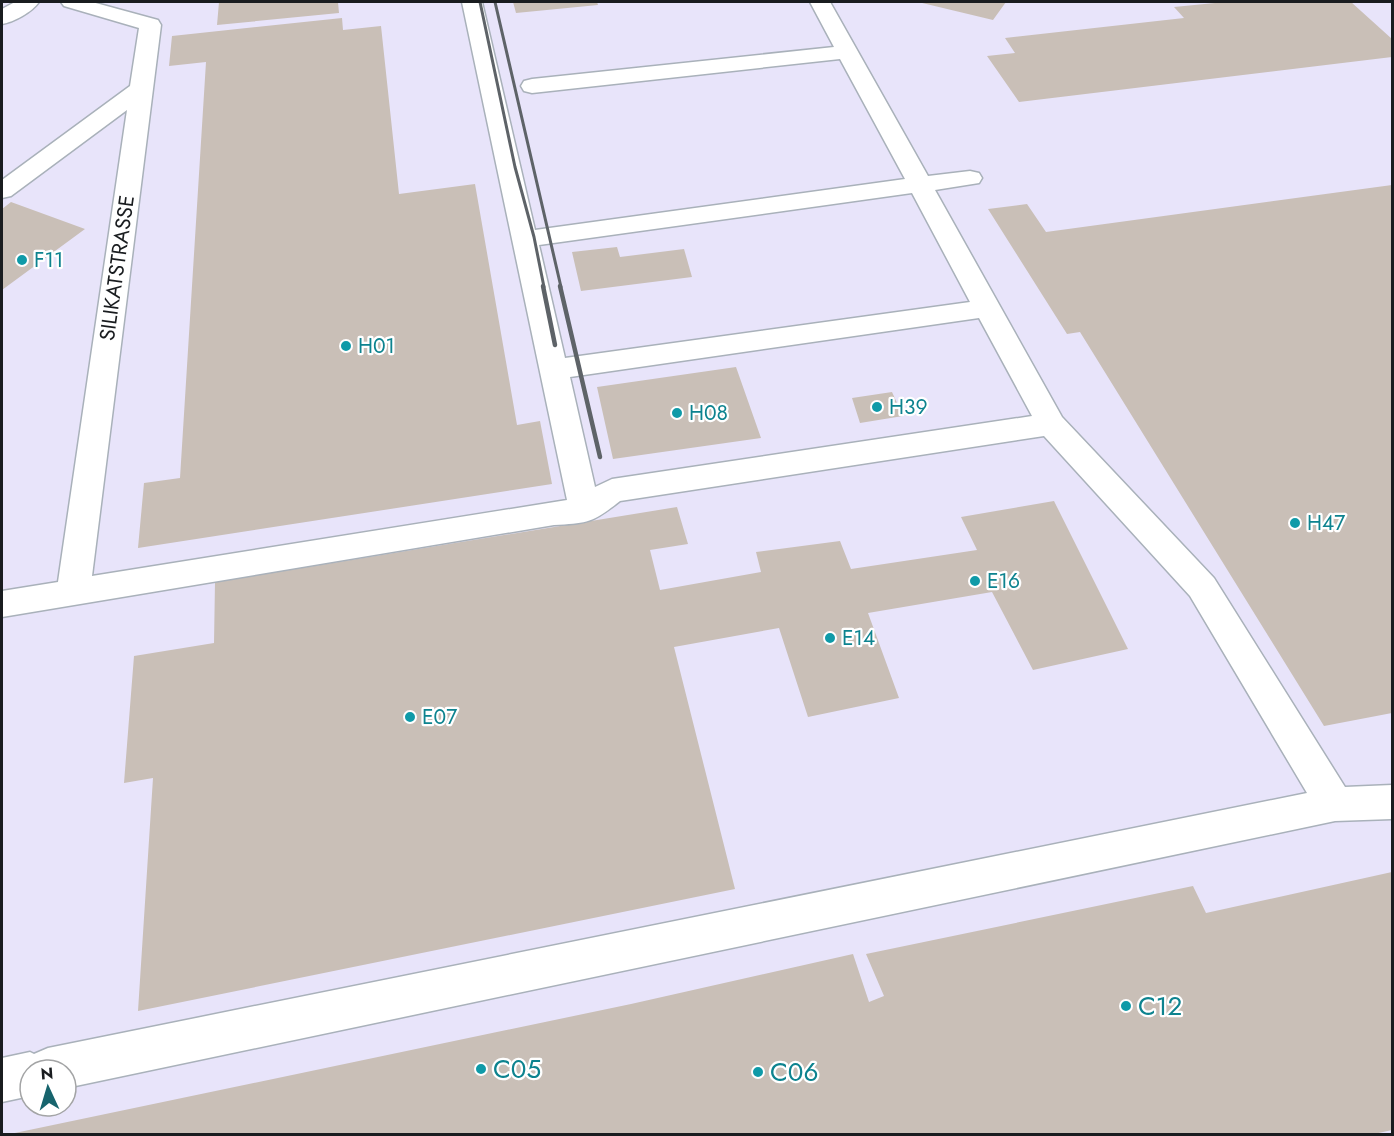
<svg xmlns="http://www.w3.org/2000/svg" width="1394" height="1136" font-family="Jost,sans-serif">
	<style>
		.industrial { fill: #e8e4fa; fill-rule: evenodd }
		.building { fill: #c9bfb7 }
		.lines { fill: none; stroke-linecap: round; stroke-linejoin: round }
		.minor-casing { stroke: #a9b1ba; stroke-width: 3 }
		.minor { fill: #fff; fill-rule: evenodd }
		.rail-far1 { stroke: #5e6368; stroke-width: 3 }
		.rail { stroke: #5e6368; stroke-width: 4.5 }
		.culture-dot { fill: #0f9aa8; stroke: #fff; stroke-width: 2 }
		.labels { text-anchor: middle; stroke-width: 4.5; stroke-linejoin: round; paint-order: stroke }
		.culture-label { font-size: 21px; fill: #0d838f; stroke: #fff; text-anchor: start }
		.street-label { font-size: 21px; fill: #191c1f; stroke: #fff }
		.near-culture-label { font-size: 26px; fill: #0d838f; stroke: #fff; text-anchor: start }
	</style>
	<rect width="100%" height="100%" fill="#e9f3fc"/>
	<path class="industrial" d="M2,2H1392V1134H2ZM30,1070H66V1106H30Z"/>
	<path class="building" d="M219,2H338L339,13L217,25Z
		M513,2H597L598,5L516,13Z
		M918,2H1006L993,20Z
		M1225,2H1351L1392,39V57L1019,102L987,56L1015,53L1005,38L1184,18L1174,7Z
		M342,18L343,30L381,26L399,194L475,184L517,425L540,421L552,484L138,548L144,483L180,478L206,62L169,66L172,36Z
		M1392,185V713L1324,726L1080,332L1067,334L988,209L1027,204L1046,232Z
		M11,202L85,229L2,290V209Z
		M617,247L620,257L684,249L692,277L581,291L572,252Z
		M736,367L761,438L613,459L597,387Z
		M892,392L903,416L860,423L852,398Z
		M1054,501L1128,649L1033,670L992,592L868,613L899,698L808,717L779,628L674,647L735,889L138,1011L153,778L124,783L134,656L214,643L215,582L677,507L688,544L650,550L660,590L761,572L756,552L840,541L851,569L977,550L961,517Z
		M1392,872V1130L1374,1134H10L631,1004L853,954L869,1002L884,996L866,954L1193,886L1206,913Z"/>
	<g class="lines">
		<g class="minor-casing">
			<path id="minor" d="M15,2H39C32,12 14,22 2,24V9Z
				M61,2H92L158,20L161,25L92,576L567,500L462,2H482L535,230L905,179L840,59L532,93L524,91L521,86L524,81L532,79L834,47L810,2H830L928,176L970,171L979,173L982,178L979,183L935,190L1062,417L1214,578L1345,787L1392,785V819L1335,821L66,1088V1070H30V1096L2,1102V1058L30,1052L34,1054L48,1048L1307,793L1190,596L1044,436L620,501C592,523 589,523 554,525L2,617V591L58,582L127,110L11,196L2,198V180L130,86L139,28L64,6ZM912,193L970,302L565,358L539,245ZM979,318L1032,416L612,479L595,487L570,377Z"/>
		</g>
		<use href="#minor" class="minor"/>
		<path class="rail-far1" d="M480,2L515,167L534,237L544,287
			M495,2L561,287"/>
		<path class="rail" d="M543,286L555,345
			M560,286L600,457"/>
	</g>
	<g class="culture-dot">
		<circle cx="22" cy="260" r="6"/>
		<circle cx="346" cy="346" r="6"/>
		<circle cx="877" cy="407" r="6"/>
		<circle cx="677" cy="413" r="6"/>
		<circle cx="1295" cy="523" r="6"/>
		<circle cx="975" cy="581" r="6"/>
		<circle cx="830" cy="638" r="6"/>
		<circle cx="410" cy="717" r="6"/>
		<circle cx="1126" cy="1006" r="6"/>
		<circle cx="481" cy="1069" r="6"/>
		<circle cx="758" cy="1072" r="6"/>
	</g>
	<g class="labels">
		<g class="culture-label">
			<text x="34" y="267">F11</text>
			<text x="358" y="353">H01</text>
			<text x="889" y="414">H39</text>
			<text x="689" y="420">H08</text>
			<text x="1307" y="530">H47</text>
			<text x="987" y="588">E16</text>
			<text x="842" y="645">E14</text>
			<text x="422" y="724">E07</text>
		</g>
		<g class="street-label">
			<text transform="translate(117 268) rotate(-82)" y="7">SILIKATSTRASSE</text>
		</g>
		<g class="near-culture-label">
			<text x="1138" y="1015">C12</text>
			<text x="493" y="1078">C05</text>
			<text x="770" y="1081">C06</text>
		</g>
	</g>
	<rect width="1394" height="1136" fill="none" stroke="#191c1f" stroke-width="6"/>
	<g transform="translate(48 1088) rotate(356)"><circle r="28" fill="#ffffff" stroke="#a3a4a5" stroke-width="1.5"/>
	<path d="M0-4.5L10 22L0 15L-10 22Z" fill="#17646d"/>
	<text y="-9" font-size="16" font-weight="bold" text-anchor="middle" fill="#191c1f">N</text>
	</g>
</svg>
